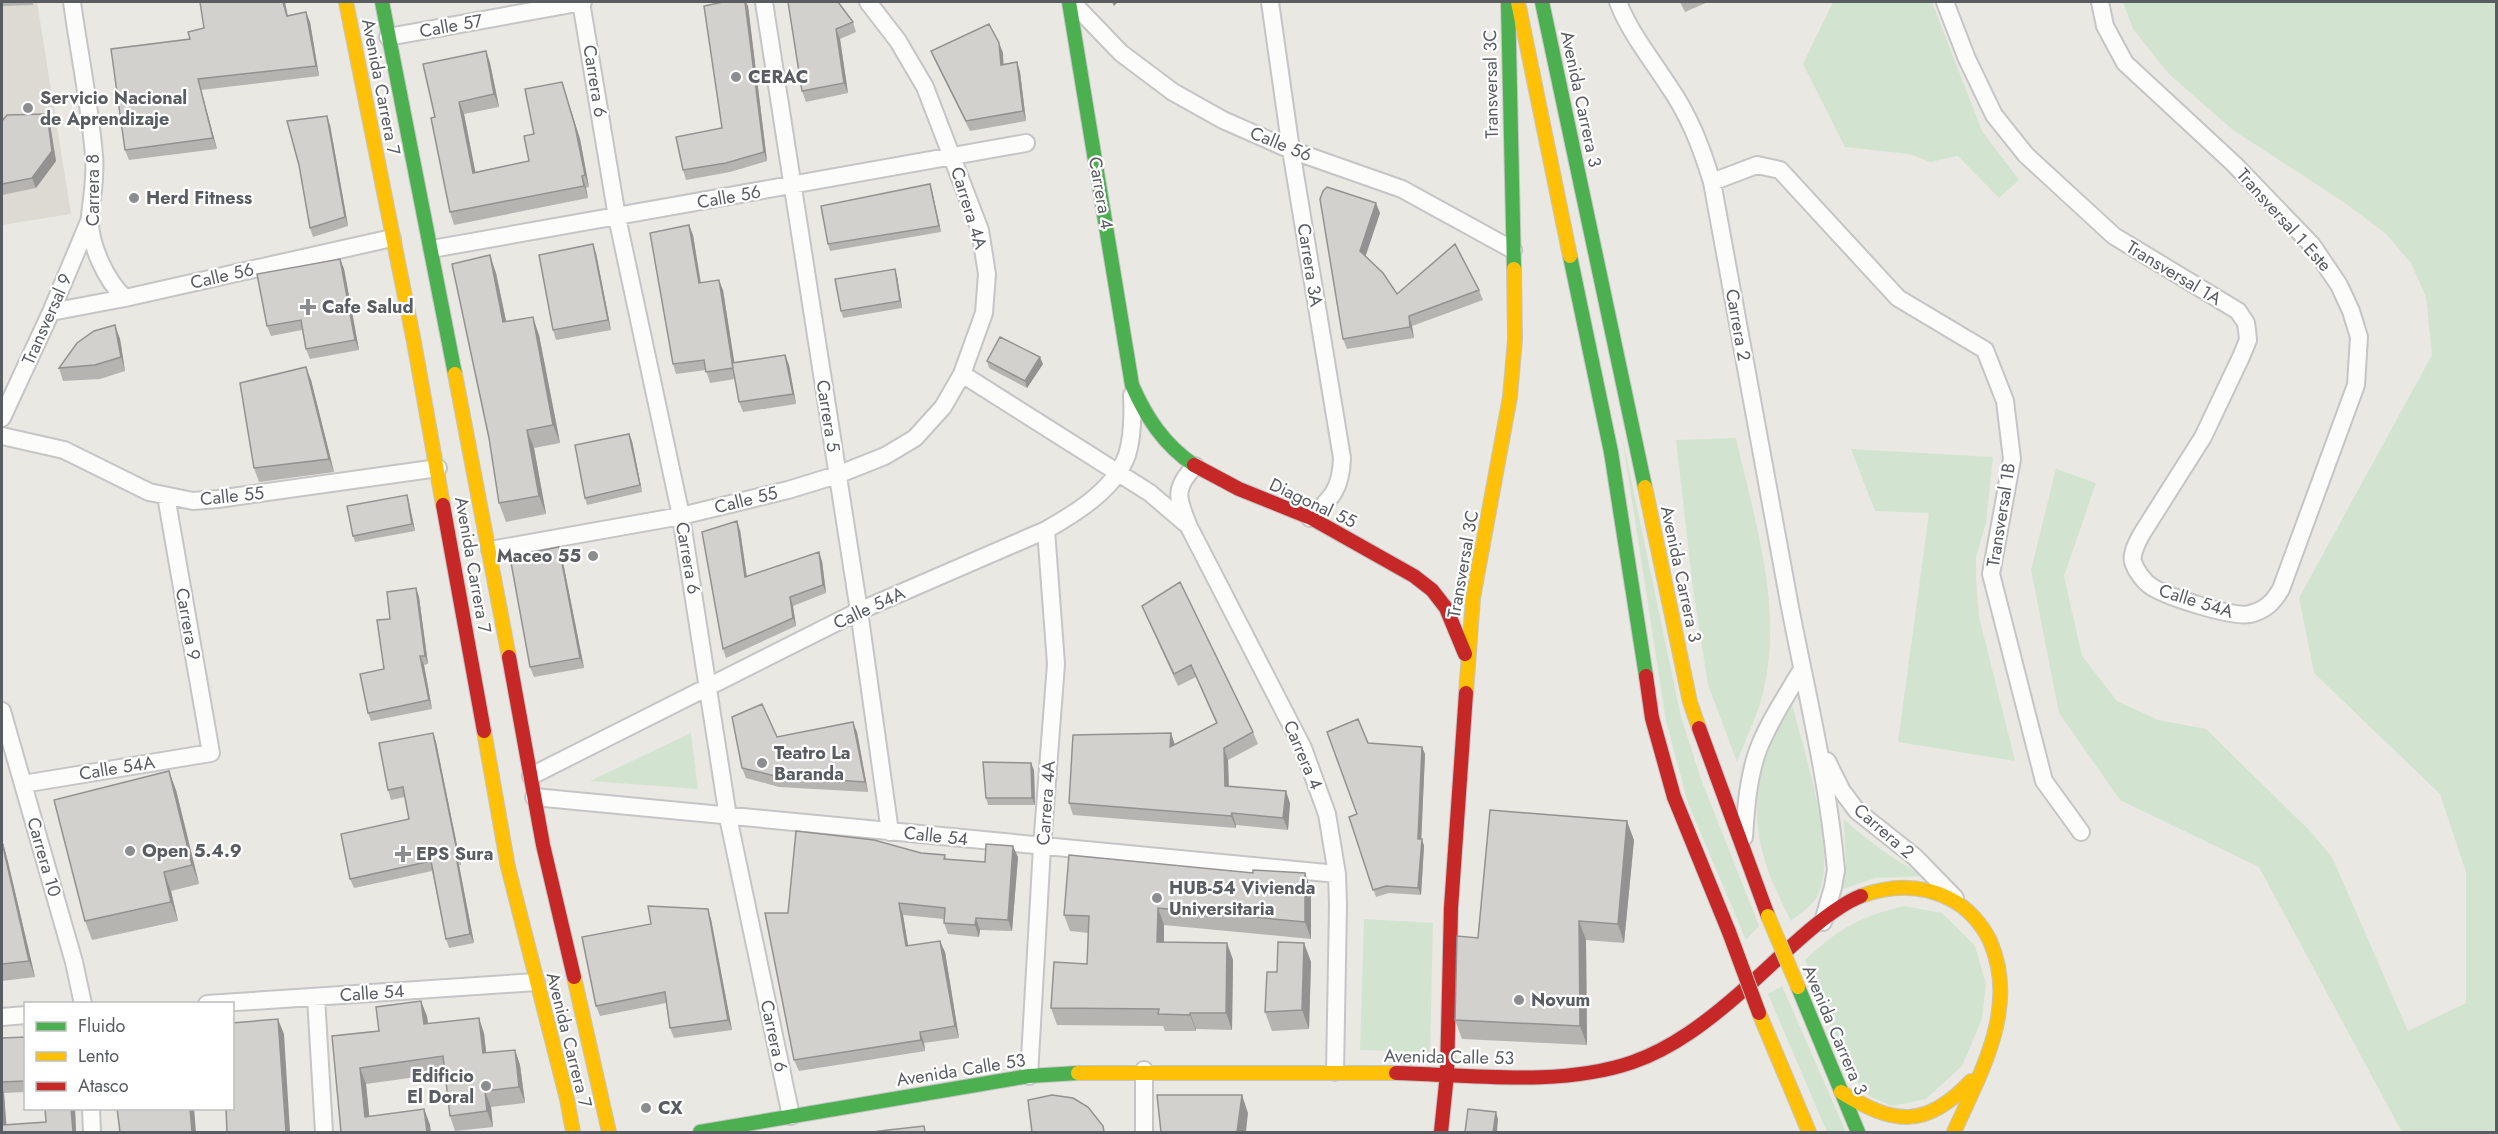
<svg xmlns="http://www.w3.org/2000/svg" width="2498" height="1134" font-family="Jost,sans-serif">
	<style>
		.education { fill: #dcdad3 }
		.green { fill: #d2e4d0 }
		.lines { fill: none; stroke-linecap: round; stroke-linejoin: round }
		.street-casing { stroke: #c5c5c5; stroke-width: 20 }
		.fast-casing { stroke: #c5c5c5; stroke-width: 16 }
		.slow-casing { stroke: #c5c5c5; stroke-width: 16 }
		.jam-casing { stroke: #c5c5c5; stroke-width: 16 }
		.street { stroke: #fcfcfb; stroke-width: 16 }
		.fast { stroke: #4caf50; stroke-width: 14 }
		.slow { stroke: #ffc107; stroke-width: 14 }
		.jam { stroke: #c62828; stroke-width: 14 }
		.slow-bridge-casing { stroke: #cec8b3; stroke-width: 16; stroke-linecap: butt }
		.jam-bridge-casing { stroke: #cec8b3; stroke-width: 16; stroke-linecap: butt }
		.slow-bridge { stroke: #ffc107; stroke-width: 14 }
		.jam-bridge { stroke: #c62828; stroke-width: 14 }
		.wall { fill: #b5b4b1 }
		.shaded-wall { fill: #939290 }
		.building { fill: #d2d1ce; stroke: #939290; stroke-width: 1.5 }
		.poi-dot { fill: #8b8d8e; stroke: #fff; stroke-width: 2 }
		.labels { text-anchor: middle; stroke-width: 4.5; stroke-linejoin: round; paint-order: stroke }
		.street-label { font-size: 18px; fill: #595c60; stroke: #fff }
		.poi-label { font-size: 18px; font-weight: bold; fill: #595c60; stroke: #fff; text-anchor: start }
	</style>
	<rect width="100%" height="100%" fill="#e9e8e3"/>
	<path class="education" d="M2,2H37L71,214L2,225Z"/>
	<path class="green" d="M1833,2H1932L1982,131L2019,180L1999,198L1958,156L1930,162L1910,154L1845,147L1803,64Z
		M2123,2H2496V1132H2402L2259,867L2120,800L2059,713L2031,570L2056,469L2096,483L2064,576L2082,656L2117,701L2158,720L2206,729L2309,830L2332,857L2408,1031L2466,1003V872L2440,794L2314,673L2299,598L2432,355L2426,297L2411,263L2385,233L2345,203L2233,130L2169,74L2133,29Z
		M1622,436L1681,717L1701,779L1759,926L1746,940L1688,803L1666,721Z
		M1736,438C1754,519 1783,605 1764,688C1759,713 1746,738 1737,762L1708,685L1693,589L1676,440Z
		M1851,449L1993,457L1986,523L1976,557V580L1979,617L2015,761L1898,742L1929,513L1875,511Z
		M1791,701C1802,745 1842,862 1815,900C1809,908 1798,915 1791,921C1782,902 1771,882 1765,861C1746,799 1762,756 1791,701Z
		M691,733L698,789L590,781Z
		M1844,819C1869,843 1895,860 1924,876L1875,878L1843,889L1846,865Z
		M1904,906L1942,913L1975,946L1986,984L1982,1019L1962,1066L1926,1099L1892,1106L1869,1096L1849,1071L1805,960C1841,927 1857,918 1904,906Z
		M1364,919L1433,923L1430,1052L1360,1050Z
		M1782,986L1846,1132H1827L1768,994Z"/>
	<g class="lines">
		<g class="street-casing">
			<path id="street" d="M72,2C79,53 90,105 94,156C96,176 92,196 90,216C88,242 106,281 125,298
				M581,2L617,217L681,516L728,817L791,1116
				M764,2L859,611L890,832
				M1072,2L1121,53L1173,92L1223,120L1291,150L1402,189L1513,250
				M1270,2L1291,150L1342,458C1341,489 1332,498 1310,518
				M1618,2C1630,33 1650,57 1668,85C1689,115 1701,146 1712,182C1737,322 1763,462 1789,602C1806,691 1828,779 1836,870L1833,887L1823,922
				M1945,2L1967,59L1994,115L2026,155L2114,236L2238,311L2246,323L2247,330L2248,340L2241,357L2203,437L2141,535C2137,543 2131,553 2133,562C2136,571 2144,582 2152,587C2168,597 2233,618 2250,614C2265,610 2273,603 2281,589L2356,385L2359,337L2351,311L2339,285L2312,245L2234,164L2125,63L2105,26L2100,2
				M388,37L583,2
				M1712,182L1757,165L1780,170L1898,298L1985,350L2005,401L2012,459L1991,574L2044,781L2081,832
				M432,249L1026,143
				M51,312L125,298L392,238
				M962,374L1150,493L1185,523
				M2,418L51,312L90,219
				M2,436L64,450L149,492L193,501L218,499L438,468
				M1195,466C1172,490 1178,499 1189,527L1303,748L1327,814L1337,874L1338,905L1335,1072
				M490,550L681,516L788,490L837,475L885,456L915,438L943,407L962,374L984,313L987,274L980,230L925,87L898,41L868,2
				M2,711L74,962L83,1004
				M1827,761L1842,791L1857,811L1915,857L1955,898
				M531,776L859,611L1046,530C1076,513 1115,489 1127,455C1133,436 1133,415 1132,395
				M23,784L211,753L166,496
				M534,797L1337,874
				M1744,837C1746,807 1748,778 1758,750C1769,721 1787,695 1802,669
				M316,997L324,1132
				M207,1004L536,982
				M2,1017L26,1015
				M1144,1070V1132
				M1029,1076L1042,847L1056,664L1046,530
				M91,1108L92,1132"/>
		</g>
		<g class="fast-casing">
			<path id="fast" d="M382,2L455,374
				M1069,2L1132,385C1146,417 1164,445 1194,465
				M1508,2L1514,269
				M1542,2L1645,487
				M1570,256L1611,452L1646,676
				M1798,987L1858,1132
				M700,1132L1029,1076L1078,1073"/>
		</g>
		<g class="slow-casing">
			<path id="slow" d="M346,2L414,342L443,505
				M1518,2L1570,256
				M455,374L509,657
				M1645,487L1690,702L1699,728
				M1466,693L1473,598L1510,397L1515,339L1514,269
				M484,731L508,867L567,1099L573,1132
				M1861,896C1891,885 1921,884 1950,899C1967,907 1982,924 1990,941C2019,1007 1981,1072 1954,1132
				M574,977L609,1132
				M1759,1013L1809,1132
				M1078,1073H1396
				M1841,1092C1894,1125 1926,1129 1971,1081"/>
		</g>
		<g class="jam-casing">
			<path id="jam" d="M1194,465L1239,489L1311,518L1414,576L1432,590L1446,608L1465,654
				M443,505L484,731
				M509,657L543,845L574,977
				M1646,676L1652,718L1674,797L1729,932
				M1699,728L1768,916
				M1396,1073C1471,1075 1561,1087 1633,1062C1673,1048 1708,1021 1740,993C1773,965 1823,911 1861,896
				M1441,1132L1447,1074L1451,908L1466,693"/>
		</g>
		<use href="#street" class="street"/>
		<use href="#fast" class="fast"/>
		<use href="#slow" class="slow"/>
		<use href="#jam" class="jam"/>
		<g class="slow-bridge-casing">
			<path id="slow-bridge" d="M1768,916L1798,987"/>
		</g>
		<g class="jam-bridge-casing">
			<path id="jam-bridge" d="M1729,932L1759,1013"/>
		</g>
		<use href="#slow-bridge" class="slow-bridge"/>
		<use href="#jam-bridge" class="jam-bridge"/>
	</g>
	<path class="wall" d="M2,2H33V5L2,6Z
		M788,2L853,22L856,32L840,39L848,93L806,102L802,91Z
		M1680,2H1708L1685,12Z
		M748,6L767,161L730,172L686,180L683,170L722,128Z
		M288,16L310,22L319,76L201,90L217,149L129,160L125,150L190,39Z
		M999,43L1003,53V64L1017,62L1020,72L1026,121L970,131L935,61L931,51Z
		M486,51L490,63L499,107L464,114L475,172L529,161L534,134L566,95L580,139L589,187L586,188L588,198L454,225L450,212L435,117Z
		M47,114L50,124L56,161L36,188L2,195V121Z
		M330,125L348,226L313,237L310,228Z
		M932,191L941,232L830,251L828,244Z
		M1320,199L1380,213L1365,256L1397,294L1479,290L1483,300L1412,326L1414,338L1347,349L1343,339Z
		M693,235L701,282L723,290L734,363L785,355L789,365L796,404L743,412L739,402L735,379L710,383L706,370L676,374L673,364Z
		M596,253L611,330L556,340L553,330Z
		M340,259L344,269L359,350L310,359L306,349L302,330L271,336L267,326Z
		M496,273L506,321L539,335L560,443L534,448L546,514L506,522L499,503Z
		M897,276L902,308L843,318L841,311Z
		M115,325L120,339L125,371L100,379L63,381L59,368Z
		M987,361L1043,364L1027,388L989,368Z
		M311,380L334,472L259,482L254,468Z
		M629,434L632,441L642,492L587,505L585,498Z
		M407,495L409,502L415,531L355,542L353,536Z
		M740,530L747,576L822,561L826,593L793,606L796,626L726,658L723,649Z
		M559,547L562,557L584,668L534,677L530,667Z
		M416,588L419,597L428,664L424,665L432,709L371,721L368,713L384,669L390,619Z
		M1142,606L1253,732L1258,744L1228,760L1229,786L1290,803L1288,830L1236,825V828L1073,815L1069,803L1175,744L1216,723L1196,677L1178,686L1147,618Z
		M857,732L868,792L779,787L746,778L742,768L777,737Z
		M433,733L436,742L461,865H459L474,943L449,948L446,939L432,871L354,888L350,879L409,819L405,797L391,800L388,790Z
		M1368,743L1422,747L1425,754L1421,839L1424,846L1421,895L1389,893L1376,897L1349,817L1357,814Z
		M1034,770L1035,805H988L986,798Z
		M176,790L199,884L171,891L178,921L92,940L85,921Z
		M2,839L8,862L35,977L2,981Z
		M1634,840L1624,943L1586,940L1587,1045L1462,1039L1455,1020L1478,938Z
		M921,853L945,855L946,859L985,862L1018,857L1012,931L980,930L979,937L948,934L944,923V919L903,915L908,946L945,952L959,1038L924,1043L925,1051L799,1071L794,1060L788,913Z
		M1311,890V939L1164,925V942L1227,943L1233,960L1232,1030L1196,1029V1031H1165L1163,1026L1057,1025L1051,1008L1087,964L1089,933L1070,931L1064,915Z
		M711,919L732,1030L674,1038L670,1028L666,1003L600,1016L596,1006Z
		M1304,943L1311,962L1309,1029L1272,1031L1265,1012L1277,972Z
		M427,1016L428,1024L484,1033L486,1053L515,1050L520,1065L525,1103L491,1107L493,1127L455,1131L450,1116L445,1073L366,1084L369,1117L424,1109L430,1125L341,1132L332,1036L379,1031Z
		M26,1037V1092L4,1093L6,1125L46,1122L45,1108H75L76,1132H2V1038Z"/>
	<path class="shaded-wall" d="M283,2H285L290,26L287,16Z
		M745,2H746L748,6L767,161L764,152Z
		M1112,2H1118L1114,6Z
		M306,12L310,22L319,76L316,66Z
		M836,29L840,39L848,93L844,83Z
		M999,43L1003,53L1004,75L1001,65Z
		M486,51L490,63L499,107L494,94Z
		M1017,62L1020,72L1026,121L1023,111Z
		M198,79L201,90L217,149L213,138Z
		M562,82L580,139L589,187L585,175Z
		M459,102L464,114L478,185L473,173Z
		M47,114L50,124L56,161L36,188L32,178Z
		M327,116L330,125L348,226L345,217Z
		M582,176L586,188L588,198L584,186Z
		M930,184L932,191L941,232L939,226Z
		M1376,203L1380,213L1364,261L1360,251Z
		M689,225L693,235L702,293L699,283Z
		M593,244L596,253L611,330L608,320Z
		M490,255L496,273L510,340L503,322Z
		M340,259L344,269L359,350L355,340Z
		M895,269L897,276L902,308L900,301Z
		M719,280L723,290L737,379L733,368Z
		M1409,316L1412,326L1414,338L1410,327Z
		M533,317L539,335L560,443L553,425Z
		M115,325L120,339L125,371L121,357Z
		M785,355L789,365L796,404L793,394Z
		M1040,357L1043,364L1027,388L1025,381Z
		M306,367L311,380L334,472L329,459Z
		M527,430L534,448L546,514L539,496Z
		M629,434L632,441L642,492L640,485Z
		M407,495L409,502L415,531L412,524Z
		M737,521L740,530L748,586L745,577Z
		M559,547L562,557L584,668L580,658Z
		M819,552L822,561L826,593L823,585Z
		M416,588L419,597L428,664L425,656Z
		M790,597L793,606L796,626L793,618Z
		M420,656L424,665L432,709L429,700Z
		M853,722L857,732L868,792L865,782Z
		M433,733L436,742L461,865L458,856Z
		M1171,733L1175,745L1170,747Z
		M1422,747L1425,754L1421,846L1418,839Z
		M1224,748L1228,760L1229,798L1225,786Z
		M1031,763L1034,770L1035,805L1032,798Z
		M169,771L176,790L199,884L192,865Z
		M1286,791L1290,803L1288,830L1283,818Z
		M1232,813L1236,825V828L1231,816Z
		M1627,821L1634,840L1624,943L1618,924Z
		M2,839L8,862L35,977L29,961L2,842Z
		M1422,839L1424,846L1421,895L1418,888Z
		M1013,846L1018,857L1012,931L1008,920Z
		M456,856L459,865L474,943L470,934Z
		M164,872L171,891L178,921L171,902Z
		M1305,873L1311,890V939L1305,922Z
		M899,903L903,915L910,957L906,946Z
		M1158,908L1164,925V959L1157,942Z
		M708,909L711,919L732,1030L728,1020Z
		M976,918L980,930L979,937L975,925Z
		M1579,921L1586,940L1587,1045L1580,1026Z
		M940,941L945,952L959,1038L955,1026Z
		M1227,943L1233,960L1232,1030L1226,1013Z
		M1304,943L1311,962L1309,1029L1302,1010Z
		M421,1001L427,1016L430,1040L424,1024Z
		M1190,1013L1196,1029V1031L1190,1015Z
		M479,1018L484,1033L488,1069L483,1053Z
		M278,1019L284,1034L290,1132H286Z
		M920,1032L924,1043L925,1051L921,1040Z
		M515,1050L520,1065L525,1103L519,1087Z
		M360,1068L366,1084L371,1132L365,1117Z
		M2,1086L4,1093L7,1132L3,1125Z
		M485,1091L491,1107L493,1127L487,1111Z
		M1242,1095L1248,1113L1246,1132H1237Z
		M71,1108H75L76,1132H73Z
		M190,1108H194L196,1132H192Z
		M424,1109L430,1125L431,1132H427Z
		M1496,1112L1498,1119L1497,1132H1493Z"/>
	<path class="building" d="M200,2H283L287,16L306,12L316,66L198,79L213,138L125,150L111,49L190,39L188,32L204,28Z
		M723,2H745L764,152L726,163L683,170L676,137L722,128L704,6Z
		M788,2H838L853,22L836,29L844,83L802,91Z
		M989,24L999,43L1001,65L1017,62L1023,111L966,121L931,51Z
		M486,51L494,94L459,102L473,173L529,161L524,136L534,134L525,89L562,82L575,126L585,175L582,176L584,186L450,212L431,118L435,117L423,64Z
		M47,114L52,151L32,178L2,184V121L7,115Z
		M327,116L345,217L310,228L299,165L287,121Z
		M930,184L939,226L828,244L821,206Z
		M1327,187L1376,203L1360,251L1383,273L1397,294L1455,244L1479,290L1409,316L1410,327L1343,339L1320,199L1323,191Z
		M689,225L699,283L719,280L733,368L706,372L704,360L673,364L650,233Z
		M593,244L608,320L553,330L539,255Z
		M490,255L503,322L533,317L553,425L527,430L539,496L499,503L489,438L452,264Z
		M340,259L355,340L306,349L301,320L267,326L257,274Z
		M895,269L900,301L841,311L835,279Z
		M115,325L121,357L95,365L59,368L77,343L94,331Z
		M1000,337L1040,357L1025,381L987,361Z
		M785,355L793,394L739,402L732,363Z
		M306,367L329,459L254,468L240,383Z
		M629,434L640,485L585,498L575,445Z
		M407,495L412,524L353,536L347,506Z
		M737,521L745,577L819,552L823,585L790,597L793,618L723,649L702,532Z
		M559,547L580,658L530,667L510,557Z
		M1180,582L1253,732L1224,748L1225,786L1286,791L1283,818L1232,813L1231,816L1069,803L1073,735L1171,733L1170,747L1217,723L1191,665L1174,674L1142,606Z
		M416,588L425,656H420L429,700L368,713L360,674L384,669L377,620L390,619L387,592Z
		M762,704L777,737L853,722L865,782L775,776L742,768L732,717Z
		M1358,719L1368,743L1422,747L1418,839H1422L1418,888L1386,886L1373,890L1349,817L1357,814L1327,732Z
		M433,733L458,856H456L470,934L446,939L431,861L350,879L341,834L409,819L403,787L388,790L379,743Z
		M983,762L1031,763L1032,798H986Z
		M169,771L192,865L164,872L171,902L85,921L54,800Z
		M1490,810L1627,821L1618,924L1579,921L1580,1026L1455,1020L1457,936L1478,938Z
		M796,831L874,840L921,853L945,855L944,859L985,862L986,844L1013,846L1008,920L976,918L975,925L944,923L945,908L899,903L906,946L940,941L955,1026L920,1032L921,1040L794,1060L765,913H788Z
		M2,842L29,961L2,964Z
		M1069,855L1253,873V870L1305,873V922L1158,908L1157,942L1227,943L1226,1013H1190V1015L1158,1014L1159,1009L1051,1008L1054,962L1087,964L1089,916L1064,915Z
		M648,906L708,909L728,1020L670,1028L665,992L596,1006L582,937L651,924Z
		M1278,942L1304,943L1302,1010L1265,1012L1267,972H1277Z
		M421,1001L424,1024L479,1018L483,1053L515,1050L519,1087L485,1091L487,1111L450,1116L443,1056L360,1068L365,1117L424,1109L427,1132H341L332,1036L379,1031L376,1007Z
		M278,1019L286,1132H227L226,1108H232V1023Z
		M26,1037V1081L2,1082V1038Z
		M1052,1095L1073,1098L1088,1107L1103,1126L1104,1132H1032L1028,1100Z
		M1157,1095H1242L1237,1132H1161Z
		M2,1104L3,1125L46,1122L45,1108H71L73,1132H2Z
		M117,1108H190L192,1132H120Z
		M1468,1109L1496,1112L1493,1132H1465Z
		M924,1126L925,1132H873L888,1130Z"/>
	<g class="poi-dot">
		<circle cx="736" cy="77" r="6"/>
		<circle cx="28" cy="108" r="6"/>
		<circle cx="134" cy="198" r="6"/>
		<path d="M305 298h6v6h6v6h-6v6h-6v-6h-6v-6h6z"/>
		<circle cx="593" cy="556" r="6"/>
		<circle cx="762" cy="763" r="6"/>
		<circle cx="130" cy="851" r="6"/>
		<path d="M400 845h6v6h6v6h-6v6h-6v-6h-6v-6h6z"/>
		<circle cx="1157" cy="898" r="6"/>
		<circle cx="1519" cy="1000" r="6"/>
		<circle cx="486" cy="1086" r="6"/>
		<circle cx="646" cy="1108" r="6"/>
	</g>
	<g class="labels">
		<g class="street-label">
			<text transform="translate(451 26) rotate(-10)" y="6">Calle 57</text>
			<text transform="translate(595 81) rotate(81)" y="6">Carrera 6</text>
			<text transform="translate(1491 84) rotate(-91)" y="6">Transversal 3C</text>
			<text transform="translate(381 87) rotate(79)" y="6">Avenida Carrera 7</text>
			<text transform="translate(1581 99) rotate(78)" y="6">Avenida Carrera 3</text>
			<text transform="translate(1281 144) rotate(22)" y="6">Calle 56</text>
			<text transform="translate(93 190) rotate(-90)" y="6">Carrera 8</text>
			<text transform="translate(1101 193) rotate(80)" y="6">Carrera 4</text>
			<text transform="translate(729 197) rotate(-10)" y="6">Calle 56</text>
			<text transform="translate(969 208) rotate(73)" y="6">Carrera 4A</text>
			<text transform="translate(2284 220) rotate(48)" y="6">Transversal 1 Este</text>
			<text transform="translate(1310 265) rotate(81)" y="6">Carrera 3A</text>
			<text transform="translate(2174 273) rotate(31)" y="6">Transversal 1A</text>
			<text transform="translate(222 276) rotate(-13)" y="6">Calle 56</text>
			<text transform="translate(47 319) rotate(-66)" y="6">Transversal 9</text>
			<text transform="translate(1738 325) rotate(80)" y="6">Carrera 2</text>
			<text transform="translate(828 416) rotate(81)" y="6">Carrera 5</text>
			<text transform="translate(232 496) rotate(-6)" y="6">Calle 55</text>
			<text transform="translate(746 500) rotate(-14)" y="6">Calle 55</text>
			<text transform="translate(1313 503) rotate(25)" y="6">Diagonal 55</text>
			<text transform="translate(2001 515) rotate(-81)" y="6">Transversal 1B</text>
			<text transform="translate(688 558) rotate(80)" y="6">Carrera 6</text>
			<text transform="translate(1463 564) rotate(-80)" y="6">Transversal 3C</text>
			<text transform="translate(473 565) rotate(80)" y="6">Avenida Carrera 7</text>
			<text transform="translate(1681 574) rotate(78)" y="6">Avenida Carrera 3</text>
			<text transform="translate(2196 601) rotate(17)" y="6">Calle 54A</text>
			<text transform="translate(869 608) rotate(-25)" y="6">Calle 54A</text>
			<text transform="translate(188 624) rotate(80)" y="6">Carrera 9</text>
			<text transform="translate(1303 755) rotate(67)" y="6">Carrera 4</text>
			<text transform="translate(117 768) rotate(-9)" y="6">Calle 54A</text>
			<text transform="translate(1046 803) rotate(-86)" y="6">Carrera 4A</text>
			<text transform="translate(1884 831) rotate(41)" y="6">Carrera 2</text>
			<text transform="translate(936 836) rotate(6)" y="6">Calle 54</text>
			<text transform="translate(44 857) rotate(74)" y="6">Carrera 10</text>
			<text transform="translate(372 993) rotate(-4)" y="6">Calle 54</text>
			<text transform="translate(1835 1030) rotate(67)" y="6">Avenida Carrera 3</text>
			<text transform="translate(774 1036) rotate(78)" y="6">Carrera 6</text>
			<text transform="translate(569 1040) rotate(76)" y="6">Avenida Carrera 7</text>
			<text transform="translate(1449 1057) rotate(1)" y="6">Avenida Calle 53</text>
			<text transform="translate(961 1070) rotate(-9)" y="6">Avenida Calle 53</text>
		</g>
		<g class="poi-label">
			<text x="748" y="83">CERAC</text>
			<text x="40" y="104">Servicio Nacional<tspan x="40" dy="21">de Aprendizaje</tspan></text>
			<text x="146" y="204">Herd Fitness</text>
			<text x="322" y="313">Cafe Salud</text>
			<text x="581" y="562" text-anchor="end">Maceo 55</text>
			<text x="774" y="759">Teatro La<tspan x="774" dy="21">Baranda</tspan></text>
			<text x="142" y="857">Open 5.4.9</text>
			<text x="416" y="860">EPS Sura</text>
			<text x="1169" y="894">HUB-54 Vivienda<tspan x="1169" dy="21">Universitaria</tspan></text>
			<text x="1531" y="1006">Novum</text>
			<text x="474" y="1082" text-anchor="end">Edificio<tspan x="474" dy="21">El Doral</tspan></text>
			<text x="658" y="1114">CX</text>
		</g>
	</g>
	<rect width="2498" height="1134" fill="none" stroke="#595c60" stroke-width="6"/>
	<rect x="24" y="1002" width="210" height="108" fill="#ffffff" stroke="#bdbebf" stroke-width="1.5"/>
	<rect x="36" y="1022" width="30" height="9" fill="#4caf50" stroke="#bdbebf" stroke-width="1.5"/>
	<text x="78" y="1032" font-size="18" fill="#595c60">Fluido</text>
	<rect x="36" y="1052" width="30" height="9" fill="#ffc107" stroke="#bdbebf" stroke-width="1.5"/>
	<text x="78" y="1062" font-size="18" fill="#595c60">Lento</text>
	<rect x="36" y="1082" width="30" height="9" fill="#c62828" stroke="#bdbebf" stroke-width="1.5"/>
	<text x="78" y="1092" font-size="18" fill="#595c60">Atasco</text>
</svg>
